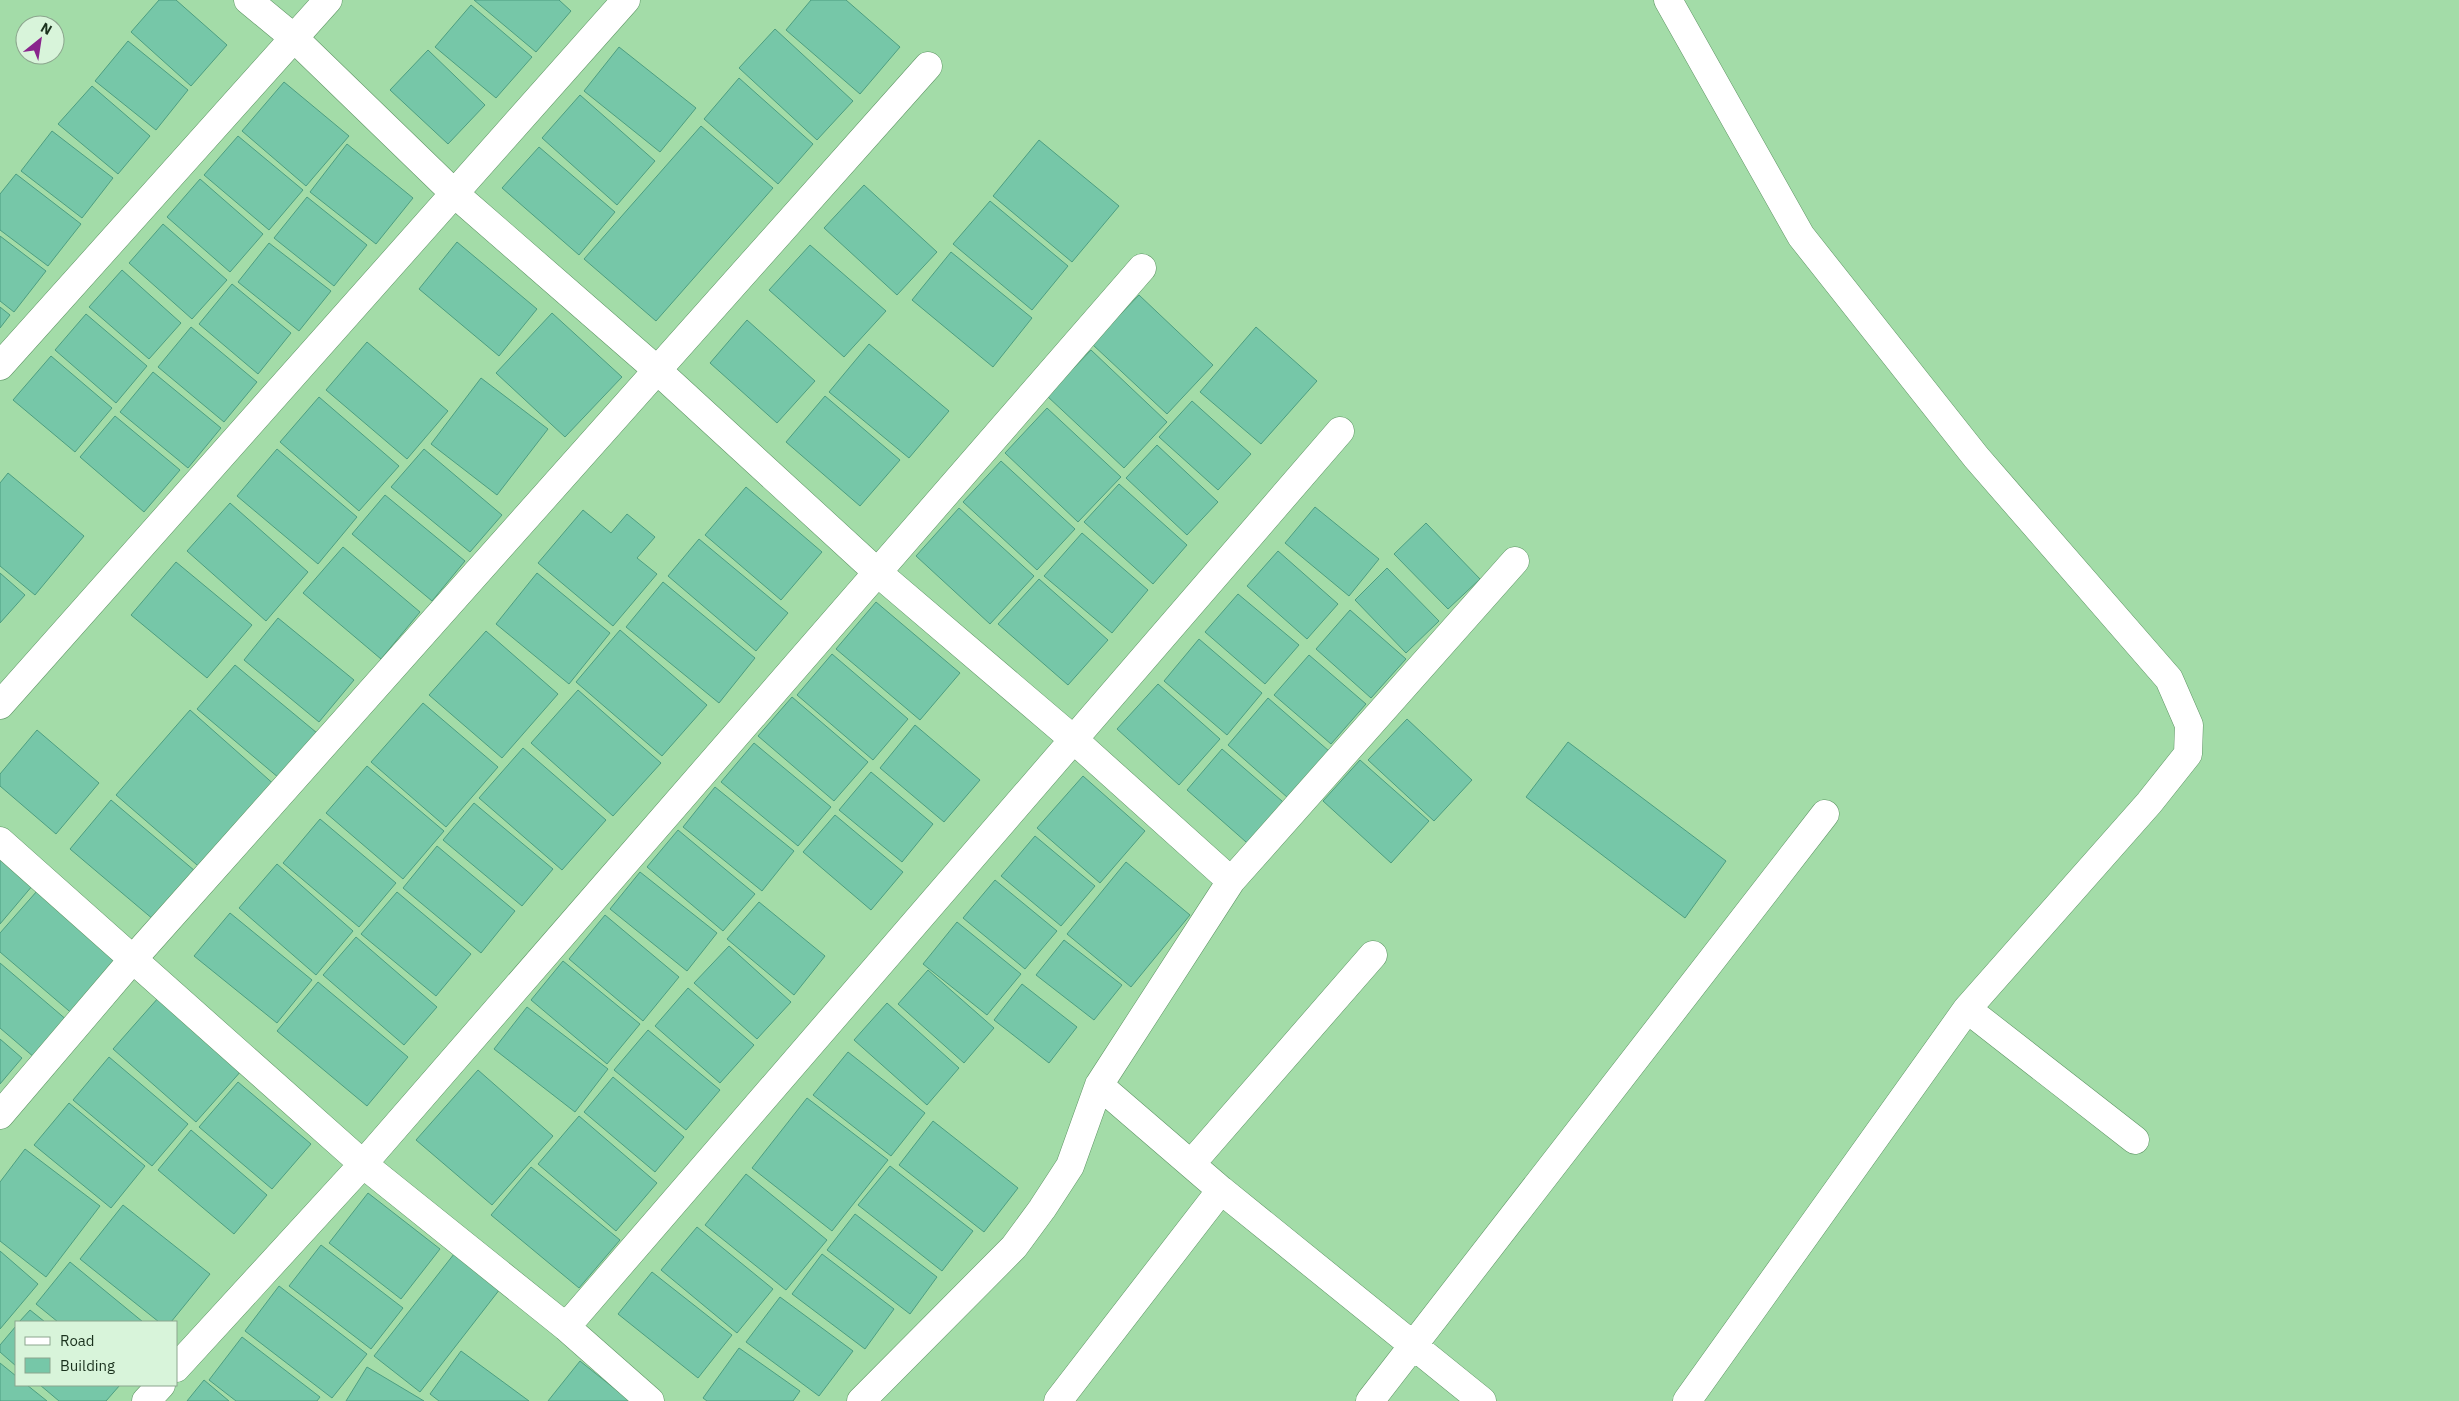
<svg xmlns="http://www.w3.org/2000/svg" width="2459" height="1401" font-family="'IBM Plex Sans',sans-serif">
	<style>
		.building { fill: #76c7a8; stroke: #4d9e80 }
		.lines { fill: none; stroke-linecap: round; stroke-linejoin: round }
		.minor-casing { stroke: #5f9665; stroke-width: 29 }
		.minor { stroke: #fff; stroke-width: 28 }
	</style>
	<rect width="100%" height="100%" fill="#a3dca8"/>
	<path class="building" d="M159,0H176L227,45L191,86L131,32Z
		M474,0H559L571,11L536,52Z
		M811,0H846L900,47L860,94L786,30Z
		M471,5L532,57L496,98L435,47Z
		M775,29L853,101L817,140L739,68Z
		M128,41L188,90L156,130L95,81Z
		M619,47L696,108L660,152L584,91Z
		M428,50L485,105L448,144L390,90Z
		M739,78L813,144L778,184L704,119Z
		M284,82L349,136L306,186L242,131Z
		M92,86L150,136L118,174L58,124Z
		M580,95L655,161L617,205L542,138Z
		M701,126L773,188L656,321L584,259Z
		M52,131L113,178L82,218L21,171Z
		M238,136L303,190L269,230L204,175Z
		M1039,140L1119,206L1072,262L993,196Z
		M347,144L413,198L376,244L310,192Z
		M539,147L615,212L579,255L502,188Z
		M16,174L81,224L48,266L0,230V194Z
		M200,179L263,234L230,272L167,217Z
		M864,185L937,252L897,295L824,228Z
		M307,197L367,245L334,286L274,238Z
		M990,201L1068,266L1032,310L953,244Z
		M163,224L227,280L192,319L129,263Z
		M0,236L46,271L14,312L0,301Z
		M457,242L537,309L499,356L419,289Z
		M269,243L331,291L299,331L238,282Z
		M810,245L886,311L844,357L769,290Z
		M951,252L1032,318L993,367L912,300Z
		M122,270L181,323L149,359L89,307Z
		M232,284L291,333L258,374L199,324Z
		M1139,295L1213,365L1167,414L1092,344Z
		M0,307L10,315L0,328Z
		M552,313L622,377L565,437L496,373Z
		M86,314L147,366L116,403L55,350Z
		M747,320L815,381L777,423L710,363Z
		M191,327L257,382L224,422L158,367Z
		M1256,327L1317,381L1261,444L1200,392Z
		M367,342L448,411L407,459L326,390Z
		M869,344L949,411L909,458L829,392Z
		M1091,350L1167,422L1124,468L1047,396Z
		M51,356L112,408L75,452L13,400Z
		M153,372L221,428L188,468L120,412Z
		M481,378L548,429L497,495L431,444Z
		M825,396L900,460L860,506L786,442Z
		M319,397L399,466L359,511L280,442Z
		M1192,401L1251,454L1218,490L1159,437Z
		M1047,408L1121,477L1078,522L1005,453Z
		M115,416L180,470L144,512L80,457Z
		M1157,445L1218,502L1187,535L1126,478Z
		M277,449L357,517L318,564L237,496Z
		M424,449L502,515L470,552L391,487Z
		M1001,461L1075,529L1037,570L963,502Z
		M8,473L84,536L35,595L0,566V483Z
		M1119,484L1187,545L1153,584L1084,522Z
		M746,487L822,552L781,600L705,535Z
		M385,495L465,561L432,601L352,534Z
		M230,503L308,572L266,621L187,551Z
		M1315,507L1379,559L1349,596L1285,543Z
		M959,508L1034,576L990,624L916,556Z
		M583,510L611,533L627,514L655,537L637,558L657,574L613,626L538,563Z
		M1426,523L1480,579L1448,609L1394,554Z
		M1082,533L1148,590L1112,633L1044,576Z
		M699,539L788,613L756,651L668,576Z
		M343,547L420,612L381,659L303,593Z
		M1278,551L1338,604L1307,639L1247,586Z
		M176,562L252,625L207,678L131,615Z
		M1387,568L1439,621L1406,653L1355,600Z
		M0,573L25,595L0,623Z
		M537,573L610,633L569,684L496,624Z
		M1039,579L1108,640L1068,685L998,624Z
		M663,582L755,658L719,703L626,627Z
		M1238,594L1299,645L1265,684L1205,632Z
		M876,602L960,673L920,720L836,649Z
		M1350,610L1406,659L1371,698L1316,649Z
		M278,618L354,680L319,722L244,660Z
		M620,630L707,705L662,756L576,682Z
		M486,631L558,694L502,758L429,695Z
		M1199,639L1262,693L1227,735L1164,681Z
		M832,654L908,719L873,760L797,695Z
		M1309,655L1366,704L1331,744L1274,695Z
		M235,665L317,733L279,778L197,709Z
		M1158,684L1220,739L1179,785L1117,729Z
		M578,690L661,763L613,816L531,743Z
		M792,697L868,762L834,801L758,736Z
		M1268,698L1337,758L1296,805L1228,745Z
		M423,703L498,767L446,827L371,762Z
		M190,710L277,787L204,871L116,795Z
		M1407,719L1472,780L1434,821L1368,760Z
		M915,725L980,780L944,822L880,768Z
		M37,730L99,783L56,834L0,786V774Z
		M1568,742L1726,861L1685,918L1526,797Z
		M754,743L831,807L798,846L721,782Z
		M523,748L606,820L562,870L479,798Z
		M1222,749L1290,808L1254,849L1187,790Z
		M1360,760L1429,821L1391,863L1323,801Z
		M367,766L444,831L403,879L326,813Z
		M871,772L933,824L902,862L839,810Z
		M1083,776L1145,831L1100,883L1037,828Z
		M715,787L794,851L762,891L683,827Z
		M111,800L195,871L154,920L70,849Z
		M474,803L553,869L522,906L443,840Z
		M835,815L903,872L871,910L803,852Z
		M320,819L396,883L359,927L283,863Z
		M678,830L755,894L723,931L647,867Z
		M1035,836L1095,886L1061,926L1001,876Z
		M437,846L515,911L481,953L403,888Z
		M0,858L33,885L0,924Z
		M1126,862L1190,915L1131,987L1067,934Z
		M277,864L353,931L316,975L239,908Z
		M640,872L717,933L687,971L610,909Z
		M995,880L1057,931L1025,969L963,918Z
		M37,891L121,963L75,1016L0,952V933Z
		M397,892L471,954L436,996L361,934Z
		M759,902L825,956L794,995L727,939Z
		M230,913L312,980L277,1023L194,956Z
		M605,915L679,977L643,1021L569,959Z
		M957,922L1021,974L987,1015L923,964Z
		M356,937L437,1007L404,1045L323,975Z
		M1064,940L1122,985L1094,1020L1036,975Z
		M729,946L791,1002L757,1039L694,983Z
		M563,961L640,1024L607,1064L531,1000Z
		M0,963L68,1021L35,1058L0,1028Z
		M928,970L994,1028L964,1063L898,1004Z
		M318,982L408,1057L367,1106L277,1031Z
		M1022,984L1077,1027L1049,1063L994,1020Z
		M688,988L754,1045L720,1083L655,1026Z
		M159,997L242,1070L196,1122L113,1049Z
		M887,1003L959,1068L927,1105L854,1040Z
		M527,1007L608,1069L575,1112L494,1049Z
		M648,1030L720,1090L686,1130L614,1070Z
		M0,1039L22,1058L0,1084Z
		M848,1052L925,1113L891,1156L813,1095Z
		M109,1057L188,1124L152,1166L73,1100Z
		M478,1070L553,1136L492,1205L416,1140Z
		M613,1077L684,1137L655,1172L584,1112Z
		M238,1082L311,1144L272,1189L199,1127Z
		M807,1098L888,1160L832,1231L752,1168Z
		M69,1103L145,1166L111,1208L34,1145Z
		M579,1116L657,1183L616,1231L538,1164Z
		M933,1121L1018,1188L984,1232L899,1165Z
		M191,1130L267,1195L234,1234L158,1170Z
		M25,1149L100,1206L46,1277L0,1241V1182Z
		M890,1166L973,1231L942,1271L858,1205Z
		M531,1167L620,1240L579,1288L491,1215Z
		M746,1174L827,1240L786,1290L705,1225Z
		M368,1193L440,1249L401,1299L329,1243Z
		M123,1205L210,1274L171,1322H159L80,1259Z
		M855,1214L937,1277L910,1314L827,1250Z
		M697,1227L773,1289L737,1333L661,1270Z
		M321,1245L403,1308L371,1349L289,1286Z
		M0,1251L38,1284L0,1329Z
		M454,1254L500,1289L420,1392L374,1356Z
		M822,1254L894,1309L865,1349L792,1294Z
		M70,1262L143,1322H58L36,1304Z
		M652,1272L732,1335L698,1378L618,1314Z
		M279,1286L367,1354L332,1398L245,1331Z
		M780,1297L853,1351L819,1396L746,1342Z
		M30,1310L45,1322H19Z
		M16,1326V1366L0,1352V1345Z
		M242,1337L320,1397L317,1401H236L209,1380Z
		M739,1348L800,1391L793,1401H707L703,1398Z
		M461,1351L529,1401H439L430,1394Z
		M580,1361L630,1401H548Z
		M0,1363L16,1376V1385H27L47,1401H0Z
		M367,1367L424,1401H346Z
		M204,1380L229,1401H187Z
		M40,1385H120L106,1401H59Z"/>
	<g class="lines">
		<g class="minor-casing">
			<path id="minor" d="M248,0L294,38L455,194L657,370L877,572L1073,739L1231,881
				M1668,0L1801,236L1976,457L2169,679L2189,725L2188,754L2149,803L1967,1009L1687,1401
				M0,366L328,0
				M0,705L626,0
				M0,841L363,1164L566,1327L650,1401
				M1967,1009L2135,1140
				M1099,1085L1221,1190L1482,1401
				M0,1115L133,959L928,66
				M1191,1164L1373,955
				M566,1327L1340,431
				M176,1368L363,1164L1142,268
				M146,1401L161,1385
				M861,1401L1014,1247L1042,1209L1070,1166L1099,1085L1231,881L1515,561
				M1058,1401L1221,1190
				M1370,1401L1825,814"/>
		</g>
		<use href="#minor" class="minor"/>
	</g>
	<rect x="15" y="1321" width="162" height="65" fill="#d8f4da" stroke="#8ca68e"/>
	<rect x="25" y="1337" width="25" height="8" fill="#ffffff" stroke="#8ca68e"/>
	<text x="60" y="1346" font-size="15" fill="#1a311d">Road</text>
	<rect x="25" y="1358" width="25" height="15" fill="#76c7a8" stroke="#8ca68e"/>
	<text x="60" y="1371" font-size="15" fill="#1a311d">Building</text>
	<g transform="translate(40 40) rotate(30)"><circle r="24" fill="#d8f4da" stroke="#8ca68e"/>
	<path d="M0-4L9 19L0 12L-9 19Z" fill="#89248c"/>
	<text y="-8" font-size="14" font-weight="bold" text-anchor="middle" fill="#1a311d">N</text>
	</g>
</svg>
